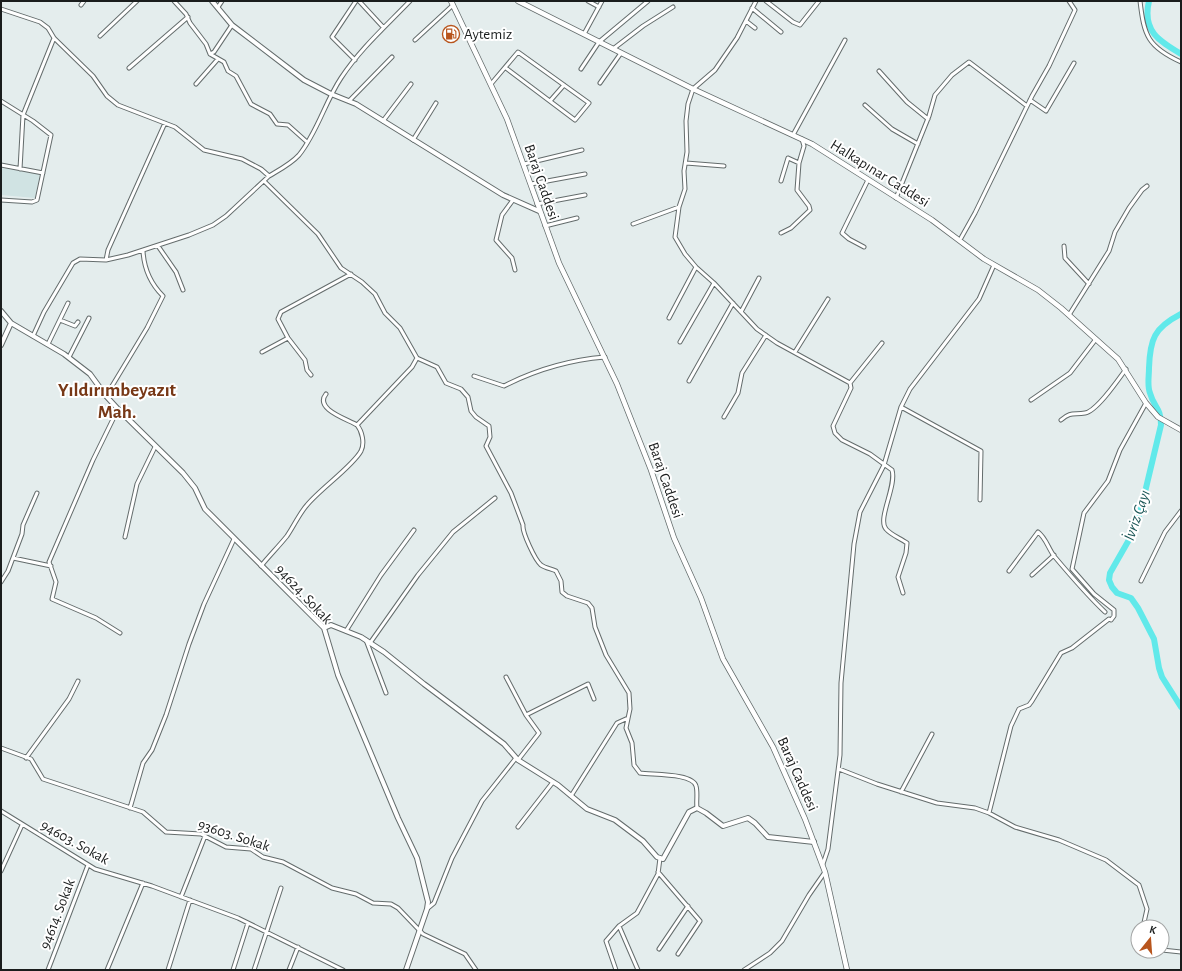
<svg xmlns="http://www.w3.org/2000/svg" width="1182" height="971" font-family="'Alegreya Sans',sans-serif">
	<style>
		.built { fill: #d0e3e3 }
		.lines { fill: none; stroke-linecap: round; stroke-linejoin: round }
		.river { stroke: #61e9ea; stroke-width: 6 }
		.minor-casing { stroke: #646c6c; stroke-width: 5 }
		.tertiary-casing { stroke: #646c6c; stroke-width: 6 }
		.secondary-casing { stroke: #646c6c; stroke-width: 6 }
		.minor { stroke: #fff; stroke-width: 3 }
		.tertiary { stroke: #fff; stroke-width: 4 }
		.secondary { stroke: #fff; stroke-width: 4.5 }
		.labels { text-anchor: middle; stroke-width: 4; stroke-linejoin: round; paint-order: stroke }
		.poi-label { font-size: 15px; fill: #1a1d1d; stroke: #fff; text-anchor: start }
		.street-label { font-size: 15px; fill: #1a1d1d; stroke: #fff }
		.water-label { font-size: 16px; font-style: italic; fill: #1a5555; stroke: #fff }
		.district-label { font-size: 19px; font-weight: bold; fill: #773816; stroke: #fff }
	</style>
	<rect width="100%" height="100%" fill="#e4eded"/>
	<path class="built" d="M1,168L40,174L35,198L1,195Z"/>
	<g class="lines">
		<path class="river" d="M1149,1C1142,31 1159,41 1181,54
			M1181,314C1154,328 1150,339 1149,368C1149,377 1147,386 1150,393C1154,408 1161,407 1161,425L1140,513L1130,538L1110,573L1109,580L1112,587L1117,593L1131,598L1138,608L1154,639L1159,668L1162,677L1181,707"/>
		<g class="minor-casing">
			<path id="minor" d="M174,1L186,14L190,23L206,44L210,54L224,62L228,71L236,76L251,104L270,114L277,124L288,125L307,142
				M359,1L383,27
				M588,1L599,7
				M756,1L737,38L715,70L693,89L688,104L686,121L687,152L684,171L685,189L679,207L675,237L685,254L696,267L714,283L757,329L777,343L850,383L851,388L833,426L835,433L842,440L870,454L892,470C897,486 877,519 886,529C891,535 900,538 907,543L906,553L898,577L903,593
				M766,1L793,22L800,25L819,1
				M1140,1C1144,36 1148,47 1181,62
				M81,5L84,1
				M218,7L222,1
				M752,8L781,32
				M1,9L40,22L48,28L54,38L93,76L107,96L118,105L175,127L204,150L242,159L261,169L269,176C279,170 291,164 299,155C317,133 325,102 341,78C360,49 386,26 410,1
				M746,21L755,28
				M584,34L602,1
				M100,36L137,1
				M415,40L453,5
				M613,49L643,26L673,7
				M210,54L214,52L232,25
				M355,60L332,37L356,1
				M129,68L188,17
				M581,69L599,42L648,1
				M879,71L907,102L928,119
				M600,83L621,53
				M196,84L218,59
				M491,84L518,52L589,103L575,120L506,68
				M1030,100L1046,111L1074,63
				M1,101L33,121L51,135L37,200L32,202L1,200
				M349,101L392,57
				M550,101L564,85
				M865,105L892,129L918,144
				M383,121L411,84
				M793,135L845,40
				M413,140L436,103
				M686,163L724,166
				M524,164L582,150
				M1,165L43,173
				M20,169L23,115L54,38
				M781,181L788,158L799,163
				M531,184L585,174
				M896,198L929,116L935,95L952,75L969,62L1027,106
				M513,200L502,215L496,240L512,258L515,270
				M537,204L585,195
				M633,224L679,207
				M545,226L577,218
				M781,233L791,228L810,210L809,206L797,190L799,163L804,146L802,139
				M961,238L975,213L1032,96L1049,66L1075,10L1069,1
				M158,246L176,272L183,290
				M1064,246L1065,258L1089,284
				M864,247L849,239L842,233L868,180
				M106,260L108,250L165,123
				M741,312L759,278
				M1069,315L1109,251L1115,232L1129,208L1142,190L1147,186
				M669,318L696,267
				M60,320L75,326L78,322
				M33,336L44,312L73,263L80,259L106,260L128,255L189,235L213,225L226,216L269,176
				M680,342L714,283
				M48,344L68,303
				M262,352L288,338
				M795,352L828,299
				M69,357L89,318
				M417,358L437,367L446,383L461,389L468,397L471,411L476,417L489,426L490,437L486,446L511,493L523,525C522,532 535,560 541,565C545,568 552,569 556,571L561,581L562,592L567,596L588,603L592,608L595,627L606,655L629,693L630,709L626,728L632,743L634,765L640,773C652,775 693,773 696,786C698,792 696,802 697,808
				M311,375L307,370L305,360L288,338L278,319L281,312L351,274
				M474,376L504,386C537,369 569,360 605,357
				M689,381L733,303
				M850,383L882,343
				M326,394C314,409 347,419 357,425
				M106,396L147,328L163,296C150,283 144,269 143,251
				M1031,400L1070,373L1096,339
				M901,407L981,451L980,500
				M118,409L93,460L49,562L56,582L52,599L96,618L120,633
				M724,417L738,393L742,373L766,335
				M1061,420C1071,411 1074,415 1085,413C1097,411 1118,380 1126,369
				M125,537L137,484L155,447
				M13,558L51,566
				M261,566C269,556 279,546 287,536C294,526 299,514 307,505C320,489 353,466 361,451C365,443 362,431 357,425L412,367L417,358L400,328L385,313L375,294L362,282L341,268L318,234L264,181
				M1009,571L1038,532C1046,538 1048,548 1054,556C1070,575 1087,595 1105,612
				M1032,575L1054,555
				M1141,581L1165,532L1181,511
				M1,582L8,571L22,534L23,525L37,493
				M346,631L381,575L414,530
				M366,640L386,693
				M370,643L418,575L453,532L495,498
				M506,677L526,715L539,733L518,760
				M526,715L588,684L594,699
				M1,748L31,759L43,779L143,812L166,832L201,834L226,847L251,849L263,857L283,862L332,888L356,894L373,903L391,904L398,908L423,934L465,954L476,970
				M26,758L69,699L78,681
				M839,769L877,784L937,803L975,808L989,813L1015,827L1059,840L1106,860L1139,885L1147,909L1143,927
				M901,792L932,734
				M571,796L617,723L628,718
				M130,808L143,763L152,750L166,715L189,644L204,604L234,539
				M1,811L95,869L152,886L238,918L343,970
				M989,813L1011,726L1019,709L1029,705L1032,701L1061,653L1072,648L1109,619L1111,620L1114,616V610L1094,594L1072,569L1084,513L1108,481L1120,450L1146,403
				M518,827L553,782
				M823,864L828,849L840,755L841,683L854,544L860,512L884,465L901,407L910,389L979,299L994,265
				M1,871L22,825
				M658,872L700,921L678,954
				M181,897L205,836
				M428,908L434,903L452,858L482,801L516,758
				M659,949L688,906
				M1162,950L1181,952
				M48,970L88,865
				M107,970L143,883
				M168,970L190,900
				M233,970L248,923
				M254,970L281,888
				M289,970L298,947
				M616,970L606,941L619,926
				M638,970L619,926L637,913L658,874L660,858
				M744,970L770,953L782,941L809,895L825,872"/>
		</g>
		<g class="tertiary-casing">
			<path id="tertiary" d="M212,1L232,25L304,80L331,94L356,104L503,195L539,211
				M1,311L11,323L1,345
				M11,323L64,354L90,374L106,396L118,409L183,473L195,488L205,509L324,628L338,675L398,818L417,858L428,902L427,909L406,970
				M324,628L331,625L361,637L384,652L424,684L504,744L518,760L558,785L587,809L615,820L643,841L657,857L663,859L689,812L697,808L706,813L723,826L748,818L755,823L768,837L814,842"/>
		</g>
		<g class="secondary-casing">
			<path id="secondary" d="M451,1L507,119L559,263L617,384L651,470L674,538L701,598L723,659L773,747L805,819L825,872L847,970
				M518,1L693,89L812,144L932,220L984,259L1038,290L1061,308L1118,359L1146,403L1158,417L1181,430"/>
		</g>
		<use href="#minor" class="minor"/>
		<use href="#tertiary" class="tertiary"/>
		<use href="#secondary" class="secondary"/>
	</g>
	<defs>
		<g id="fuel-ring" transform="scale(0.9)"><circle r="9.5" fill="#fff" stroke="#b8551d" stroke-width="1.5"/><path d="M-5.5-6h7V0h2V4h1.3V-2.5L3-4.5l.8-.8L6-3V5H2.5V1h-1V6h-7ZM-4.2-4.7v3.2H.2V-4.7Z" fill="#b8551d"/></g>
	</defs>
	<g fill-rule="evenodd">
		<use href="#fuel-ring" x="451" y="34"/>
	</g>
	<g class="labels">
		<g class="poi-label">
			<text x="464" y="39">Aytemiz</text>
		</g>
		<g class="street-label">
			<text transform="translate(880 173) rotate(32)" y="5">Halkapınar Caddesi</text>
			<text transform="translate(542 182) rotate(71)" y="5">Baraj Caddesi</text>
			<text transform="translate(666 480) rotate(71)" y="5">Baraj Caddesi</text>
			<text transform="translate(304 594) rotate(47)" y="5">94624. Sokak</text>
			<text transform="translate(798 774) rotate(66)" y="5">Baraj Caddesi</text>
			<text transform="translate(234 835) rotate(18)" y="5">93603. Sokak</text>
			<text transform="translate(75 842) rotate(29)" y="5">94603. Sokak</text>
			<text transform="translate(57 914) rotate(-69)" y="5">94614. Sokak</text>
		</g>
		<g class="water-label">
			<text transform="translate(1136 515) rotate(-71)" y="6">İvriz Çayı</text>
		</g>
		<g class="district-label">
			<text x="117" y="396">Yıldırımbeyazıt<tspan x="117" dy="22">Mah.</tspan></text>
		</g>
	</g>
	<rect width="1182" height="971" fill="none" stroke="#1a1d1d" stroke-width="4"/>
	<g transform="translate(1150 939) rotate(17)"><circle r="19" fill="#ffffff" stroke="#a3a5a5"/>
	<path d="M0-3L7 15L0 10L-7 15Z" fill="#b8551d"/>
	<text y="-6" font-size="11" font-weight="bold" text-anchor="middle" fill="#1a1d1d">K</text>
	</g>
</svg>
